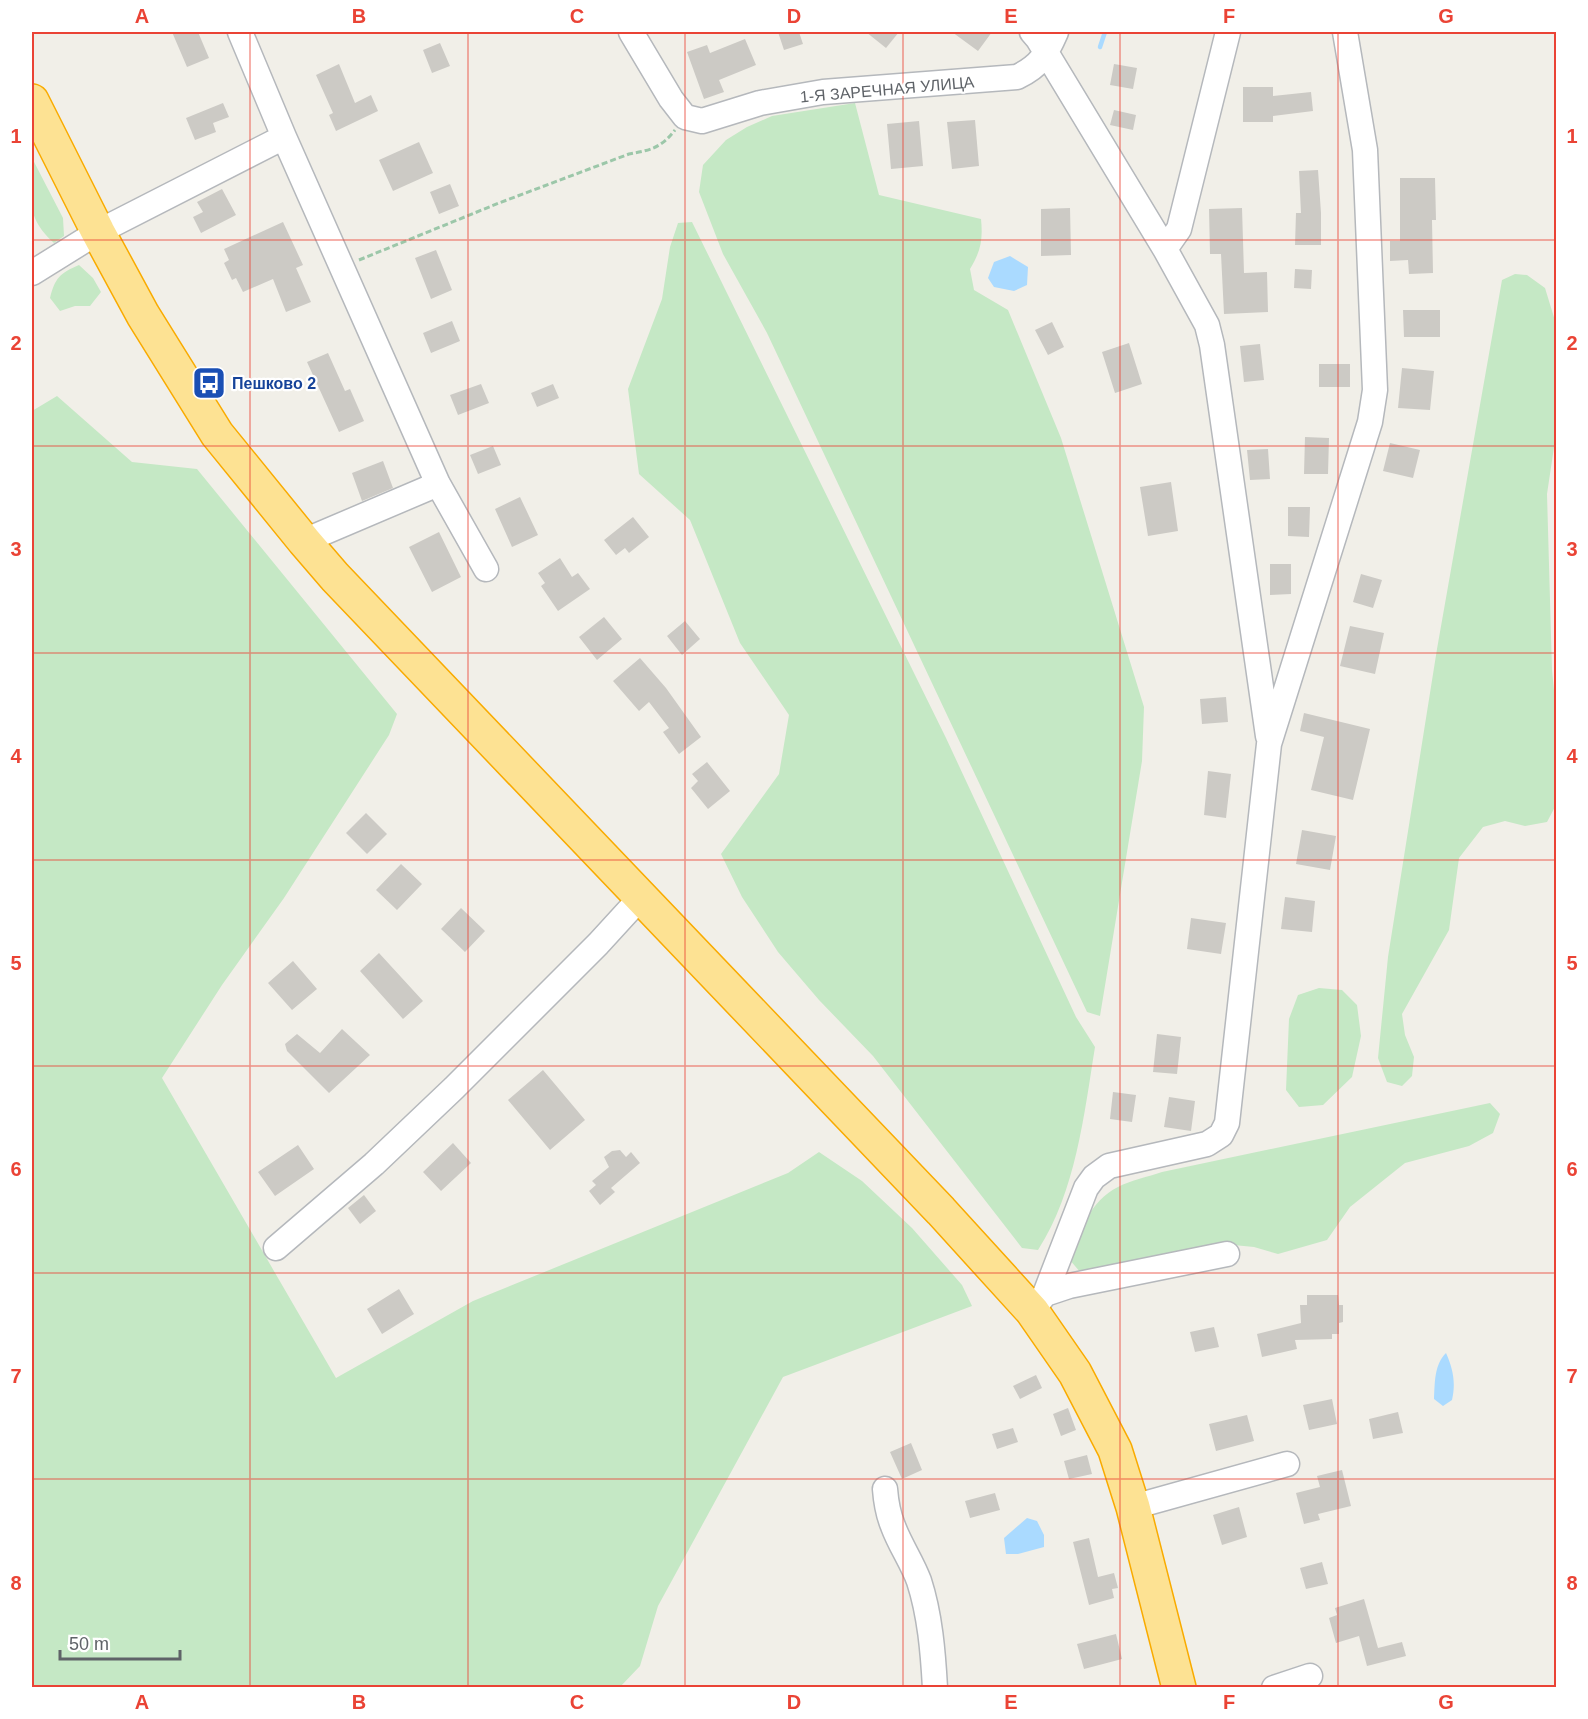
<svg xmlns="http://www.w3.org/2000/svg" width="1588" height="1719" font-family="Arial,sans-serif">
	<style>
		.green { fill: #c5e8c5 }
		.water { fill: #aadaff }
		.lines { fill: none; stroke-linecap: round; stroke-linejoin: round }
		.stream { stroke: #aadaff; stroke-width: 4.5 }
		.building { fill: #cccac5 }
		.minor-casing { stroke: #b5b8bc; stroke-width: 27 }
		.highway-casing { stroke: #f9ab00; stroke-width: 36 }
		.path { stroke: #9cc7a9; stroke-width: 3; stroke-dasharray: 6 3; stroke-linecap: butt }
		.minor { stroke: #fff; stroke-width: 24 }
		.highway { stroke: #fde293; stroke-width: 33 }
		.grid { fill: none; stroke: #ea4335; stroke-width: 1.5; stroke-opacity: 0.55 }
		.labels { text-anchor: middle; stroke-width: 4.5; stroke-linejoin: round; paint-order: stroke }
		.street-label { font-size: 16px; fill: #5f6368; stroke: #fff }
		.transit-label { font-size: 16px; font-weight: bold; fill: #164399; stroke: #fff; text-anchor: start }
		.neatline { fill: none; stroke: #ea4335; stroke-width: 2 }
		.grid-label { font-size: 20px; text-anchor: middle; font-weight: bold; fill: #ea4335 }
	</style>
	<rect width="100%" height="100%" fill="#f1efe8"/>
	<path class="green" d="M855,103L879,195L981,219C983,239 981,251 970,269L974,290L1008,310L1061,438L1144,707L1142,761L1100,1016L1087,1012L767,333L723,254L699,192L703,165L726,140L747,127L772,116Z
		M32,158L63,218L64,236L54,243C24,216 31,196 32,158Z
		M692,222L946,738L1076,1017L1095,1047C1084,1115 1076,1191 1038,1250L1022,1248L873,1056L819,1000L778,952L742,897L721,854L779,774L789,715L740,643L690,520L639,474L628,389L662,299L670,247L678,223Z
		M79,265L93,278L101,292L90,306H75L60,311L50,298C55,278 60,273 79,265Z
		M1515,274L1527,275L1545,288L1556,324V434L1547,494L1552,670L1556,711V805L1547,822L1525,826L1505,821L1483,827L1459,858L1449,930L1402,1014L1405,1035L1414,1057L1412,1076L1402,1086L1387,1082L1378,1058L1388,957L1437,649L1502,280Z
		M57,396L132,462L197,469L397,714L389,735L284,898L222,985L162,1078L336,1378L473,1301L788,1173L819,1152L862,1181L912,1228L962,1285L972,1306L783,1377L658,1606L640,1666L620,1687H32V411Z
		M1319,988L1342,990L1357,1005L1361,1036L1352,1077L1323,1105L1299,1107L1286,1090L1289,1019L1298,995Z
		M1490,1103L1500,1114L1493,1133L1469,1146L1405,1163L1350,1207L1327,1240L1278,1254L1254,1247L1223,1244L1081,1273L1069,1259C1079,1232 1090,1201 1118,1187C1131,1180 1148,1177 1162,1172Z"/>
	<path class="water" d="M1010,256L1028,267L1027,285L1014,291L994,287L988,278L994,262Z
		M1446,1353C1453,1369 1456,1382 1452,1400L1443,1406L1434,1399C1435,1383 1434,1365 1446,1353Z
		M1027,1518L1037,1521L1044,1535V1547L1018,1554H1006L1004,1538Z"/>
	<g class="lines">
		<path class="stream" d="M1100,47L1105,32"/>
	</g>
	<path class="building" d="M172,32H198L209,58L187,67Z
		M778,32H799L803,44L784,50Z
		M866,32H899L886,48Z
		M952,32H992L978,51Z
		M745,39L756,65L719,80L724,92L704,99L687,52L707,45L710,53Z
		M440,43L450,66L432,73L423,50Z
		M339,64L355,103L371,95L378,111L336,131L329,115L333,113L316,75Z
		M1114,64L1137,68L1133,89L1110,85Z
		M1243,87H1273V96L1311,92L1313,111L1273,116V122H1243Z
		M223,103L229,117L213,123L216,132L195,140L186,118Z
		M1114,110L1136,115L1133,130L1110,125Z
		M975,120L979,166L952,169L947,122Z
		M919,121L923,166L891,169L887,124Z
		M419,142L433,173L393,191L379,160Z
		M1318,170L1321,213V245H1295L1296,213H1301L1299,171Z
		M1400,178H1435L1436,220H1432L1433,273L1409,274L1408,260L1390,261V241H1400Z
		M450,184L459,206L439,214L430,192Z
		M222,189L236,215L201,233L193,217L203,212L197,202Z
		M1070,208L1071,255L1041,256V209Z
		M1242,208L1244,273L1267,272L1268,312L1224,314L1221,254H1210L1209,209Z
		M283,222L303,265L296,268L311,302L286,312L273,279L243,292L236,278L232,280L224,263L229,260L224,249Z
		M436,250L452,290L431,299L415,258Z
		M1295,269L1312,270L1311,289L1294,288Z
		M1403,310H1440V337H1404Z
		M452,321L460,341L431,353L423,333Z
		M1052,322L1064,347L1048,355L1035,330Z
		M1129,343L1142,384L1115,393L1102,352Z
		M1260,344L1264,380L1244,382L1240,346Z
		M328,353L345,391L350,389L364,421L339,432L307,362Z
		M1319,364H1350V387H1319Z
		M1402,368L1434,371L1430,410L1398,408Z
		M481,384L489,403L458,415L450,395Z
		M553,384L559,398L537,407L531,393Z
		M1305,437L1329,438L1328,474H1304Z
		M1390,443L1420,450L1413,478L1383,471Z
		M493,446L501,465L478,474L470,455Z
		M1268,449L1270,479L1250,480L1247,450Z
		M383,461L393,488L362,501L352,473Z
		M1171,482L1178,531L1148,536L1140,487Z
		M520,497L538,535L512,547L495,509Z
		M1288,507H1310L1309,537L1288,536Z
		M633,517L649,537L629,553L625,548L616,555L604,540Z
		M439,532L461,577L432,592L409,547Z
		M560,558L572,577L578,573L590,589L558,611L541,586L545,583L538,573Z
		M1270,564H1291V594L1270,595Z
		M1361,574L1382,580L1373,608L1353,602Z
		M604,617L622,639L597,660L579,637Z
		M685,621L700,639L682,655L667,636Z
		M1350,626L1384,633L1375,674L1340,666Z
		M640,658L666,688L701,737L679,754L663,732L669,728L649,702L639,711L613,681Z
		M1226,697L1228,722L1202,724L1200,699Z
		M1304,713L1370,729L1353,800L1311,790L1324,737L1300,731Z
		M707,762L730,791L708,809L691,788L698,781L692,774Z
		M1208,771L1231,774L1226,818L1204,815Z
		M366,813L387,834L367,854L346,833Z
		M1302,830L1336,836L1330,870L1296,864Z
		M401,864L422,884L397,910L376,890Z
		M1285,897L1315,901L1312,932L1281,929Z
		M461,908L485,931L465,952L441,929Z
		M1191,918L1226,923L1221,954L1187,949Z
		M379,953L423,1001L403,1019L360,971Z
		M293,961L317,989L292,1010L268,983Z
		M342,1029L370,1055L329,1093L287,1051L285,1044L297,1034L320,1053Z
		M1157,1034L1181,1037L1177,1074L1153,1072Z
		M543,1070L585,1120L550,1150L508,1100Z
		M1113,1092L1136,1095L1132,1122L1110,1119Z
		M1169,1097L1195,1101L1191,1131L1164,1127Z
		M453,1143L471,1163L441,1191L423,1172Z
		M298,1145L314,1169L275,1196L258,1172Z
		M620,1150L626,1157L631,1152L640,1163L611,1188L615,1192L600,1205L589,1191L596,1185L592,1181L609,1167L604,1157L612,1151Z
		M364,1195L376,1211L360,1224L348,1208Z
		M399,1289L414,1314L382,1334L367,1309Z
		M1307,1295H1338L1339,1305H1343V1322L1339,1323V1334H1332V1339L1295,1340L1297,1349L1262,1357L1257,1334L1301,1323L1300,1305H1307Z
		M1214,1327L1219,1347L1195,1352L1190,1332Z
		M1036,1375L1042,1388L1020,1399L1013,1386Z
		M1332,1399L1337,1424L1309,1430L1303,1405Z
		M1068,1408L1076,1430L1061,1436L1053,1414Z
		M1398,1412L1403,1433L1373,1439L1369,1419Z
		M1247,1415L1254,1441L1216,1451L1209,1424Z
		M1013,1428L1018,1442L997,1449L992,1434Z
		M911,1443L922,1470L902,1479L890,1452Z
		M1087,1455L1092,1474L1069,1479L1064,1461Z
		M1342,1470L1351,1506L1318,1514L1320,1520L1304,1524L1296,1493L1320,1487L1317,1476Z
		M995,1493L1000,1510L970,1518L965,1501Z
		M1239,1507L1247,1537L1222,1545L1213,1515Z
		M1089,1538L1098,1577L1114,1573L1118,1588L1112,1589L1114,1598L1089,1605L1073,1542Z
		M1322,1562L1328,1584L1306,1589L1300,1568Z
		M1364,1599L1378,1648L1402,1642L1406,1656L1367,1666L1359,1636L1336,1643L1329,1618L1337,1615L1335,1608Z
		M1116,1634L1122,1659L1084,1669L1077,1644Z"/>
	<g class="lines">
		<g class="minor-casing">
			<path id="minor" d="M240,32L284,137L438,484L486,569
				M631,32L671,99L685,117L702,121L760,103L823,92L1017,77C1040,66 1046,55 1056,32
				M1032,32L1038,39L1165,249L1207,325L1212,345L1268,736
				M1165,249L1179,229L1228,32
				M32,273L98,232L284,137
				M304,541L438,484
				M276,1248L374,1164L454,1088L598,944L641,897
				M1045,1294L1069,1286L1227,1254
				M1032,1311L1045,1294L1086,1188L1094,1177L1109,1166L1207,1144L1221,1135L1227,1123L1269,744L1370,422L1375,390L1365,150L1345,32
				M885,1489C886,1502 888,1514 893,1526C900,1545 912,1562 919,1581C930,1615 933,1652 935,1688
				M1133,1507L1287,1464
				M1274,1688L1310,1676"/>
		</g>
		<g class="highway-casing">
			<path id="highway" d="M32,101L98,232L143,315L217,434L304,541L335,577L941,1211L1032,1311L1075,1373L1115,1450L1133,1507L1179,1688"/>
		</g>
		<path class="path" d="M359,260L499,203L629,154C651,150 661,148 675,130"/>
		<use href="#minor" class="minor"/>
		<use href="#highway" class="highway"/>
	</g>
	<path class="grid" d="M250,32V1688M468,32V1688M685,32V1688M903,32V1688M1120,32V1688M1338,32V1688M32,240H1556M32,446H1556M32,653H1556M32,860H1556M32,1066H1556M32,1273H1556M32,1479H1556"/>
	<defs>
		<g id="bus-square" transform="scale(1.725)"><rect x="-9" y="-9" width="18" height="18" rx="4" fill="#1a4fb4" stroke="#fff"/><path d="M-5-6H5V4H4V6H2V4H-2V6H-4V4H-5ZM-3.5-4V0h7V-4ZM-3.5 1.2v1.5H-2V1.2ZM2 1.2v1.5H3.5V1.2Z" fill="#fff"/></g>
	</defs>
	<g fill-rule="evenodd">
		<use href="#bus-square" x="209" y="383"/>
	</g>
	<g class="labels">
		<g class="street-label">
			<text transform="translate(887 89) rotate(-5)" y="6">1-Я ЗАРЕЧНАЯ УЛИЦА</text>
		</g>
		<g class="transit-label">
			<text x="232" y="389">Пешково 2</text>
		</g>
	</g>
	<rect width="1588" height="1719" fill="none" stroke="#ffffff" stroke-width="66"/>
	<path d="M60 1650v9h120v-9" fill="none" stroke="#5f6368" stroke-width="3"/>
	<text x="69" y="1650" font-size="18" fill="#5f6368" stroke="#ffffff" stroke-width="4.5" paint-order="stroke">50 m</text>
	<rect x="33" y="33" width="1522" height="1653" class="neatline"/>
	<g class="grid-label">
		<text x="142" y="23">A</text>
		<text x="359" y="23">B</text>
		<text x="577" y="23">C</text>
		<text x="794" y="23">D</text>
		<text x="1011" y="23">E</text>
		<text x="1229" y="23">F</text>
		<text x="1446" y="23">G</text>
		<text x="16" y="143">1</text>
		<text x="1572" y="143">1</text>
		<text x="16" y="350">2</text>
		<text x="1572" y="350">2</text>
		<text x="16" y="556">3</text>
		<text x="1572" y="556">3</text>
		<text x="16" y="763">4</text>
		<text x="1572" y="763">4</text>
		<text x="16" y="970">5</text>
		<text x="1572" y="970">5</text>
		<text x="16" y="1176">6</text>
		<text x="1572" y="1176">6</text>
		<text x="16" y="1383">7</text>
		<text x="1572" y="1383">7</text>
		<text x="16" y="1590">8</text>
		<text x="1572" y="1590">8</text>
		<text x="142" y="1709">A</text>
		<text x="359" y="1709">B</text>
		<text x="577" y="1709">C</text>
		<text x="794" y="1709">D</text>
		<text x="1011" y="1709">E</text>
		<text x="1229" y="1709">F</text>
		<text x="1446" y="1709">G</text>
	</g>
</svg>
